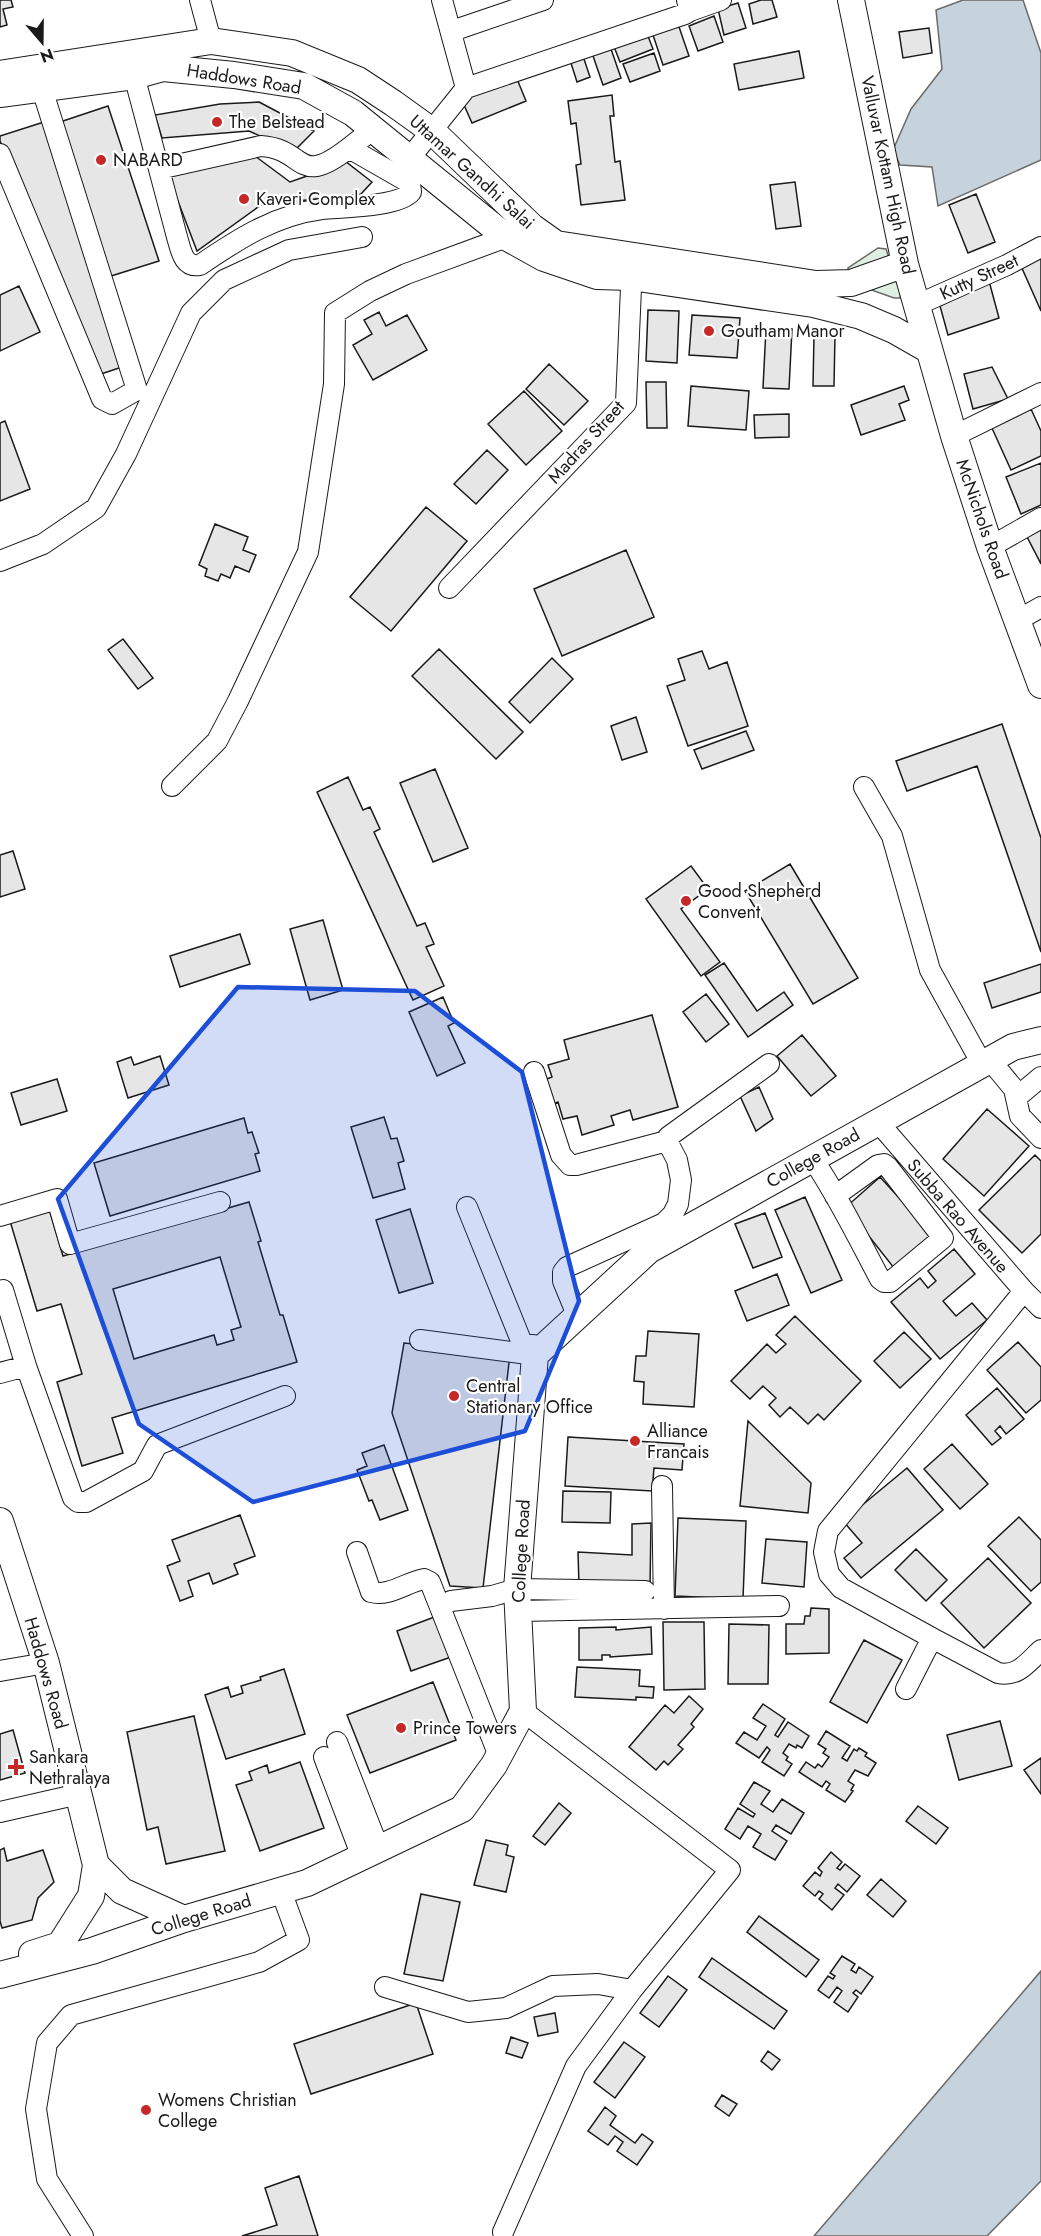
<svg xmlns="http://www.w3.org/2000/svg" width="1041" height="2236" font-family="Jost,sans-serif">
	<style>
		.green { fill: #e0efe3; stroke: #6a6a6a; stroke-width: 1.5 }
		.water { fill: #c6d2dc; stroke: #6a6a6a; stroke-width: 1.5 }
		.building { fill: #e6e6e6; stroke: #1a1a1a; stroke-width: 1.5; fill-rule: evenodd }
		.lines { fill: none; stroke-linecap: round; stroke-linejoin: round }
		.minor-casing { stroke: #1a1a1a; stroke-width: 22 }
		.major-casing { stroke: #1a1a1a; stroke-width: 28 }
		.minor { stroke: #fff; stroke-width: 20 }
		.major { stroke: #fff; stroke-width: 26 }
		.marked { fill: #1d4ed8; fill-opacity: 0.2; stroke: #1d4ed8; stroke-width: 4.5; stroke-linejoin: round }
		.poi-dot { fill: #c62828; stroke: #fff; stroke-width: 2 }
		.labels { text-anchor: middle; stroke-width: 4.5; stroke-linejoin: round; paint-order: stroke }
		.street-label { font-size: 18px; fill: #1a1a1a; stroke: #fff }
		.poi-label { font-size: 18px; fill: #1a1a1a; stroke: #fff; text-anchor: start }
	</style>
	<rect width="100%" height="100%" fill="#fff"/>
	<path class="green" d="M878,248L886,249L901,293L900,298H894L849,282L848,268Z"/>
	<path class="water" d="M963,0H1023L1041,53V160L938,206L932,167L900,165L893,150L911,109L942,69L936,10Z
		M1041,1971V2181L987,2236H814Z"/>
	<path class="building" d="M0,0H11L13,7L3,9L7,25L0,27Z
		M761,0H772L777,17L753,24L749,4Z
		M738,3L746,28L724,35L718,9Z
		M714,16L723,42L698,51L689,26Z
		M677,21L689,56L663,65L651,29Z
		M929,28L932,53L903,58L899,32Z
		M646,31L653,49L620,62L613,44Z
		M610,46L621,78L603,85L592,53Z
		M799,51L804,78L739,90L734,64Z
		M654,53L660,71L630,82L623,64Z
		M583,56L590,77L577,82L570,60Z
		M515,74L526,101L472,123L460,96Z
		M612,95L614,116H610L615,162L620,161L625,200L581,205L576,165L581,164L576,123L571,124L568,101Z
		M259,102L314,131L294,151L249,131L162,138L155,115L220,104Z
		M108,106L159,261L111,276L60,122Z
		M44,122L122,367L95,376L0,141V136Z
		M255,156L290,182L307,176L341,158L372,182L361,194L261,205L197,251L168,175Z
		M795,182L801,226L776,229L770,185Z
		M976,194L995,242L968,253L949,205Z
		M1041,256V311L1021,266Z
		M989,281L999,318L948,335L940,306Z
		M19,286L40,332L0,351V295Z
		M648,310L679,311L677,363L646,361Z
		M379,312L386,326L407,315L427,350L373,380L353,345L372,334L364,320Z
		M692,315L740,318L737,358L689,355Z
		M766,328L792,329L789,389L763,388Z
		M814,335H835L834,386H813Z
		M549,364L588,401L564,425L526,389Z
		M992,367L1008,399L973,409L964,374Z
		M646,382H666L667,428H647Z
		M691,386L749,391L746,430L688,426Z
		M904,386L909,400L899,404L905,420L861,435L851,405Z
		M524,391L562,431L526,465L488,424Z
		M1031,409L1041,431V456L1011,470L991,426Z
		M789,414V437L755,438L754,415Z
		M5,421L30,489L0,501V423Z
		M487,450L508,470L476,504L454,484Z
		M1041,463V505L1021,514L1006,477Z
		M426,507L467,541L391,631L350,597Z
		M1041,522V564L1024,531Z
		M215,524L248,537L243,550L256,555L249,572L235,566L230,578L221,574L218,581L205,576L207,569L199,565Z
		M626,550L654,617L562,656L534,589Z
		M123,639L153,678L138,689L108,650Z
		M439,649L523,732L496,759L412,676Z
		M702,651L709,669L727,662L748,726L688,746L667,686L685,680L678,659Z
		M552,658L573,679L530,723L509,702Z
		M636,717L647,752L622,760L611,726Z
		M1002,724L1041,838V952L977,766L907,791L896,761Z
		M746,731L754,750L702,769L694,750Z
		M435,769L468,848L433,862L400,783Z
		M348,777L363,810L370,807L380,829L374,832L417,926L425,923L434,944L426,947L444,986L413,1000L317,792Z
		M13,851L25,889L0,897V855Z
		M790,864L858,978L813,1004L745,891Z
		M691,866L708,889L681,909L720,962L701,976L646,899Z
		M323,920L343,990L310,1000L290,929Z
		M240,934L250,964L180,987L170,956Z
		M724,963L757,1011L784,992L793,1005L748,1037L705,975Z
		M1041,964V992L992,1008L984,983Z
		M706,994L729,1024L706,1042L683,1012Z
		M443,997L454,1023L448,1026L465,1063L437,1076L409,1012Z
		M652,1015L678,1107L633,1120L630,1110L611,1116L614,1125L582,1135L577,1116L563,1119L558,1102L548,1106L541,1081L552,1077L548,1065L569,1059L564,1040Z
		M802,1035L836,1076L811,1096L777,1056Z
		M160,1056L169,1085L128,1098L117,1062L131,1057L134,1065Z
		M57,1079L67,1111L21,1125L11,1093Z
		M759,1087L773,1119L756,1131L740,1096Z
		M987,1109L1029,1146L984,1196L943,1159Z
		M384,1117L391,1139L397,1138L404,1161L398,1163L405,1189L373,1198L351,1127Z
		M244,1118L248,1133L252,1132L259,1153L255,1154L260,1171L110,1216L94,1163Z
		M1035,1155L1041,1161V1234L1022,1253L979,1210Z
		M880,1177L933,1235L894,1268L846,1207Z
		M805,1197L842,1280L811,1293L775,1210Z
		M249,1202L261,1241L258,1242L280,1315H283L297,1362L112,1418L123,1453L82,1466L57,1382L82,1374L61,1304L37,1311L10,1221L49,1209L63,1256ZM220,1257L241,1327L231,1330L234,1340L217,1345L214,1335L134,1359L113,1289Z
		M410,1209L433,1283L399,1293L376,1220Z
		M765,1213L782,1257L753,1268L735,1224Z
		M954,1249L975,1274L943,1301L956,1316L972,1303L987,1320L940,1359L891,1302L920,1278L928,1288L936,1281L928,1271Z
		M777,1274L789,1305L747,1321L735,1291Z
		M795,1316L861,1381L824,1420L818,1414L808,1424L790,1407L780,1417L769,1405L776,1398L763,1386L750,1399L731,1381L767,1344L776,1353L786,1344L776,1335Z
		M648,1331L699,1334L694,1407L643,1404L644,1382L634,1381L636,1356H646Z
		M904,1332L931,1359L900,1388L874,1361Z
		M1018,1342L1041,1367V1400L1026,1413L987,1370Z
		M404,1343L510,1354L483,1588L450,1586L392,1413Z
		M997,1388L1024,1419L1006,1434L1000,1426L995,1431L1001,1438L992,1445L966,1415Z
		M748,1421L811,1483L808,1513L740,1506Z
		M568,1437L684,1444L682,1470L654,1468L652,1491L565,1486Z
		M952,1444L988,1484L960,1509L924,1469Z
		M384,1445L408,1510L380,1520L372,1500L369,1501L357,1470L367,1466L362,1453Z
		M907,1468L943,1510L861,1578L844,1558L862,1543L843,1521Z
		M563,1491L611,1492L610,1523L562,1522Z
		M240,1515L255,1556L234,1564L238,1574L213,1584L209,1573L188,1581L193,1596L180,1601L167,1566L180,1561L172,1540Z
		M1019,1517L1041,1540V1582L1031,1591L988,1546Z
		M678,1518L746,1521L743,1599L675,1596Z
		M651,1523L650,1586H579L578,1552L632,1555V1524Z
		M766,1539L807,1542L804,1587L762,1583Z
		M916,1549L947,1580L926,1601L895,1570Z
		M988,1558L1031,1603L984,1648L941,1603Z
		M811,1608L829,1609V1653L786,1654V1624H804L805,1616H810Z
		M437,1616L451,1657L411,1671L397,1631Z
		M663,1622H704L705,1689L664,1690Z
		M729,1624L769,1625L768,1684H728Z
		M616,1627V1630L651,1627L652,1654L610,1657V1655H602V1660H579V1628Z
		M864,1640L902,1660L867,1723L830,1702Z
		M577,1667L640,1670L639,1686L654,1687L653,1698L636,1697V1700L575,1697Z
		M284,1669L305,1734L226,1759L205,1695L228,1687L231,1697L243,1693L241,1686L261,1680L260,1677Z
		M433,1682L456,1740L370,1773L347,1715Z
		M689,1696L703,1709L691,1724L694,1727L678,1745L683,1749L668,1765L664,1761L656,1770L629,1747L665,1705L674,1713Z
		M763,1704L785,1719L775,1735L778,1737L788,1722L809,1736L802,1748L797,1745L796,1748L789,1744L783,1753L788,1757L786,1760L792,1764L784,1776L762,1762L770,1750L767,1747L759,1758L736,1743L744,1732L757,1740L766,1726L753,1718Z
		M194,1716L225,1851L166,1864L158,1827L147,1830L127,1732Z
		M1000,1721L1012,1766L959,1780L947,1735Z
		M13,1730L25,1773L0,1780V1734Z
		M826,1731L850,1746L842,1758L847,1761L854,1749L857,1751L859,1748L867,1753L865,1756L876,1763L868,1776L855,1770L848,1781L854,1785L851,1790L853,1791L845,1802L826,1790L830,1784L826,1781L822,1787L799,1772L806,1762L815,1768L818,1764L822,1767L829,1757L823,1753L826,1749L818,1744Z
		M1041,1758V1794L1024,1770Z
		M300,1762L324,1828L260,1851L236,1785L252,1780L249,1772L267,1765L269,1773Z
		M754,1782L770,1791L761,1804L773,1812L782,1799L804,1813L791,1834L776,1825L772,1831L787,1841L775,1860L753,1847L761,1834L748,1826L740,1839L725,1829L738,1808L753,1817L755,1814L740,1804Z
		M559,1803L571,1813L545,1845L533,1836Z
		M918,1806L948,1828L936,1844L906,1821Z
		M486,1840L508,1845L506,1855L514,1857L506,1892L474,1885Z
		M4,1848L7,1861L43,1850L54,1882L38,1898L32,1920L2,1928L0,1921V1850Z
		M831,1852L842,1862L837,1868L840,1870L845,1864L860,1876L847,1892L838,1884L835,1888L844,1895L832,1910L819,1899L823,1894L819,1891L815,1896L803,1886L815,1872L820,1876L822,1872L818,1868Z
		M881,1879L906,1901L893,1917L867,1895Z
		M421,1894L460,1902L443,1981L404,1974Z
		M759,1916L819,1960L806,1977L747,1932Z
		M842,1956L855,1964L851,1970L856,1973L859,1967L873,1977L861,1994L856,1990L853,1993L858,1997L848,2012L834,2002L842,1991L837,1987L829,1998L818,1990L828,1976L833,1979L835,1976L830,1973Z
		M712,1958L787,2011L774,2029L699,1977Z
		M668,1976L687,1990L659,2027L640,2013Z
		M416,2003L433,2054L311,2094L294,2044Z
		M555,2013L558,2032L538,2036L534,2017Z
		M511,2037L528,2043L522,2058L506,2053Z
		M624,2042L645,2057L615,2098L594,2082Z
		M768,2051L780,2060L772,2070L761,2061Z
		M722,2095L737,2104L729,2116L715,2106Z
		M605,2107L616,2116L610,2125L635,2143L642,2134L653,2142L637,2165L617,2151L623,2142L615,2136L608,2145L588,2131Z
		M299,2176L318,2236H242L277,2225L265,2188Z"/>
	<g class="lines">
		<g class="minor-casing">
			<path id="minor" d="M200,0L211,41
				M690,11L721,0
				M452,31L543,0
				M131,64L177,237C181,250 183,268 200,265C238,239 275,215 322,209C342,207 399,207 411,192L410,183L349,148L372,130
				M466,88L685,14L690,11L687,0
				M0,154L102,399L112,404L135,391L136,387L42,89
				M409,159L466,88L442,0
				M159,169L261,146C307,149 296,189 349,148
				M917,305L1007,265L1041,247
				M954,436L1041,393
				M990,547L1041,518
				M0,561L43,544L96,508L126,454L191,313L224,280L289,250L362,237
				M449,588L626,403L632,265
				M1018,620L1041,607
				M172,786L217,741L238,701L308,552L334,384L335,313L370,291L406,274L515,234
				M864,787L892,836L930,970L982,1064
				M990,1060L1014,1089L1020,1116L1041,1138
				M534,1072L561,1155L570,1165H576L667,1141
				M1017,1097L1041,1077
				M878,1122L1024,1291L1041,1308
				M812,1158C838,1196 858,1238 880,1279L884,1282H890L943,1238L888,1167L884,1164L878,1165L835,1196
				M467,1207L522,1343L544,1347
				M0,1216L57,1199L70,1244L220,1202
				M0,1291L3,1290L26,1366L0,1373
				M577,1315L563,1281V1272L567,1267L664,1223L673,1214L678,1204L681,1180L677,1160L667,1141L668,1137L769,1064
				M420,1340L535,1355
				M26,1366L73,1498L78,1502H86L143,1471L157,1445L285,1396
				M662,1486L664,1609
				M357,1552L371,1592C389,1597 407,1582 424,1579L430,1582L499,1756
				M451,1601L492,1596L517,1589L645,1591
				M518,1611L779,1606
				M932,1638L998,1673C1018,1677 1027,1663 1041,1650
				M0,1671L46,1663
				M906,1689L932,1638L841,1588L829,1574L824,1552L828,1531L1024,1291
				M337,1742L379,1849
				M324,1757L362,1857
				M0,1812L79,1794
				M385,1987L468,2012L506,2008L553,1986L598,1984L632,1990
				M503,2232L576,2066L632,1990L730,1870L523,1711
				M83,2236L47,2179L36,2109L47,2043L71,2015L259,1962L299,1940L281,1891"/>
		</g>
		<g class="major-casing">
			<path id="major" d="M851,0L905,264L954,436L990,547L1041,685
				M0,74L211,41L292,53L358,80L393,103L432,131L532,227L556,244L816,284L851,283L905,264
				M0,94L134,76L163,68L234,75L304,86L353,113L506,237L544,258L597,276L631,277L813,304L861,316L894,330L929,350
				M0,1521L46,1663L96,1865L122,1891L184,1919
				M32,1954L60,1945L91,1896L96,1865
				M0,1975L92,1951L184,1919L307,1883L462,1809L494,1765L523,1711L517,1589L535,1355L649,1250L1013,1047L1041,1040"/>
		</g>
		<use href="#minor" class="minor"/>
		<use href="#major" class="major"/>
	</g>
	<path class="marked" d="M238,987L415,991L522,1072L579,1301L525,1431L253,1502L139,1424L58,1199Z"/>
	<g class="poi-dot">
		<circle cx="217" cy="122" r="6"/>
		<circle cx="101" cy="160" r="6"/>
		<circle cx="244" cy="199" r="6"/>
		<circle cx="709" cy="331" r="6"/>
		<circle cx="686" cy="901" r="6"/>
		<circle cx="454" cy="1396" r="6"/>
		<circle cx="635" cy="1441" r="6"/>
		<circle cx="401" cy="1728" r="6"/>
		<path d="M13 1758h6v6h6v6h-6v6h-6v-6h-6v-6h6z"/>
		<circle cx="146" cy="2110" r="6"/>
	</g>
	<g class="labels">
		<g class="street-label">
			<text transform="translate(244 79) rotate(9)" y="6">Haddows Road</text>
			<text transform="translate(472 172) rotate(42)" y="6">Uttamar Gandhi Salai</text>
			<text transform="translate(888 175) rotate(78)" y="6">Valluvar Kottam High Road</text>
			<text transform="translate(979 277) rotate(-25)" y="6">Kutty Street</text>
			<text transform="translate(586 442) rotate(-48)" y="6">Madras Street</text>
			<text transform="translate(982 519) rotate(71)" y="6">McNichols Road</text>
			<text transform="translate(813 1158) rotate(-29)" y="6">College Road</text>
			<text transform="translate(958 1216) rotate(49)" y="6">Subba Rao Avenue</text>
			<text transform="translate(521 1551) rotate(-87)" y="6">College Road</text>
			<text transform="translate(46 1673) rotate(74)" y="6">Haddows Road</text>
			<text transform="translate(201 1915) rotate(-17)" y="6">College Road</text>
		</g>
		<g class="poi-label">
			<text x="229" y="128">The Belstead</text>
			<text x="113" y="166">NABARD</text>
			<text x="256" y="205">Kaveri Complex</text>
			<text x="721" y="337">Goutham Manor</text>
			<text x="698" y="897">Good Shepherd<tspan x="698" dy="21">Convent</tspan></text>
			<text x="466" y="1392">Central<tspan x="466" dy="21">Stationary Office</tspan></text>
			<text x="647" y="1437">Alliance<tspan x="647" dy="21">Francais</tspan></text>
			<text x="413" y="1734">Prince Towers</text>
			<text x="29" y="1763">Sankara<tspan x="29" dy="21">Nethralaya</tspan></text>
			<text x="158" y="2106">Womens Christian<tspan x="158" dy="21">College</tspan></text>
		</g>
	</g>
	<g transform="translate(42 42) rotate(160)" stroke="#ffffff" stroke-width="4.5" paint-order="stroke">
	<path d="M0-4.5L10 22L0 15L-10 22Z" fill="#1a1a1a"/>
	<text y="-9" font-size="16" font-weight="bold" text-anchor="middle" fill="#1a1a1a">N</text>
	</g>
</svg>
